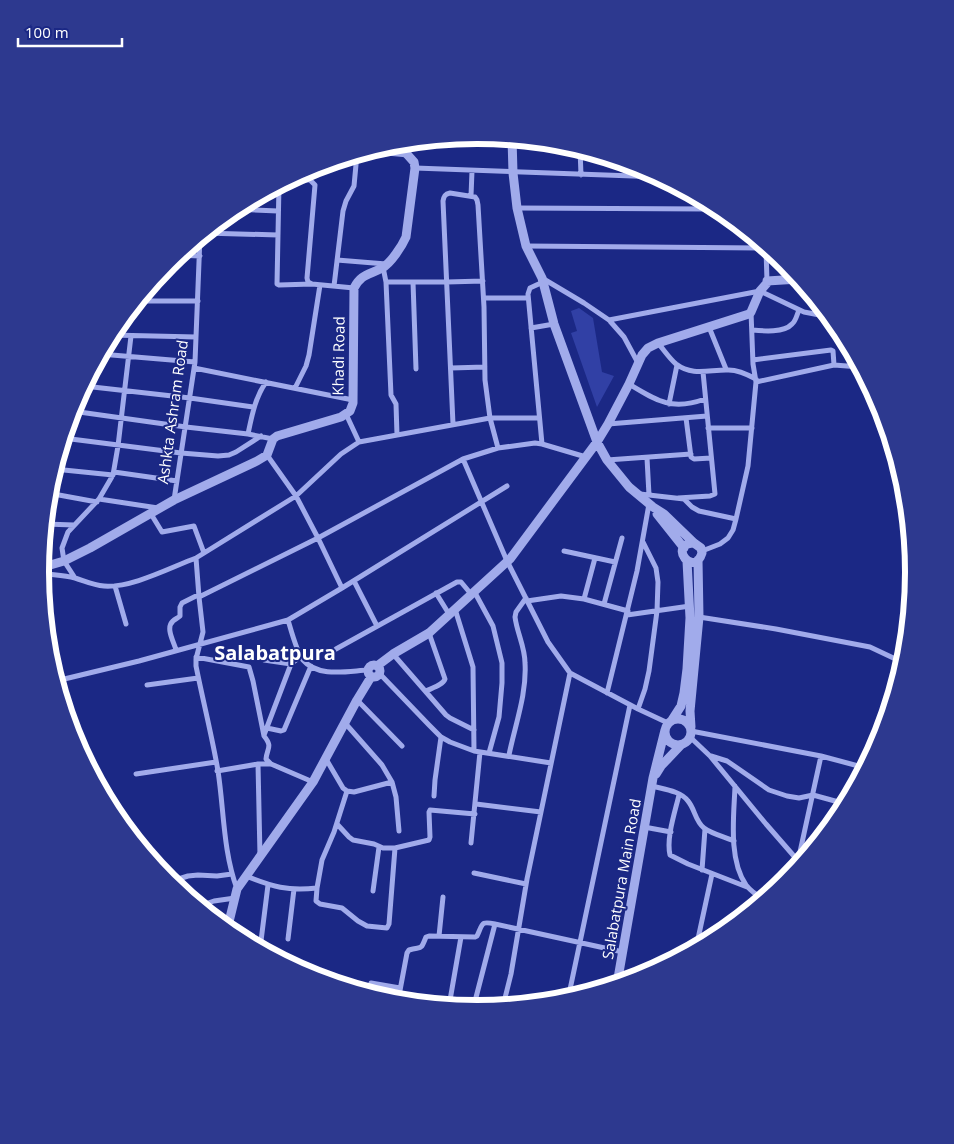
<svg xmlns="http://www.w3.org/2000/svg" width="954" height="1144" font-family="'Open Sans',sans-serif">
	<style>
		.green { fill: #3140a5 }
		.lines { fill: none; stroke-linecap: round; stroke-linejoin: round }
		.minor { stroke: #a1abeb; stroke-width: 5 }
		.tertiary { stroke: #a1abeb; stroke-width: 9 }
		.labels { text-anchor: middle; stroke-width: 4; stroke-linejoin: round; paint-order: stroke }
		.street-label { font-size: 15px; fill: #fff; stroke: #1b2885 }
		.district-label { font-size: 20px; font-weight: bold; fill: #fff; stroke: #1b2885 }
		.rim { fill: none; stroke: #fff; stroke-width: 6 }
	</style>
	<rect width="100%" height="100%" fill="#1b2885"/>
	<path class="green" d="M579,308L593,318L602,372L614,376L597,407L571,333L577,331L571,311Z"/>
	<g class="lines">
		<path class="minor" d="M580,149L581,175
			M366,151L408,155
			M415,168L661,177
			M290,179L310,180L315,185L307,278L308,282L312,284L354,288
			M279,185L277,284L279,285L312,284
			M471,196L472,171
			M517,208L708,209L726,214
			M234,209L278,211
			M204,233L278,235
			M761,242L760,248L766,249L767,281
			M526,246L760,248
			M178,255L200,256
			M337,260L386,264
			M383,267L386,282L391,395L396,404L397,435
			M542,278L584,303L609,320L624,337L638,363
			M386,282H447L483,281
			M413,282L416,369
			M334,286L343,211L346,201L354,186L357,154
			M484,298H528
			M137,301H198
			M609,320L760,291L804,312L830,317
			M709,327L726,369
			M531,328L554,324
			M752,330C763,331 784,333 792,324C796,321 797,314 799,310
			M111,335L196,337
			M658,343C664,350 669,358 676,364C692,376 708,370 726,370C736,369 747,374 756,379
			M100,354L195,362
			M753,360L831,350L833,351L834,365
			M194,368L353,400
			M451,368L485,367
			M756,382L834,365L860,367
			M629,384C657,401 672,411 705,399
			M84,386L190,398L253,407
			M295,388L306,366L309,355L320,285
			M669,404L677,365
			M72,411L186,427L248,434L273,439
			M346,414L359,442
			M686,418L691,457L694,459L711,458
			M453,424L443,201C444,196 445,194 450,193L475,197L477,200L478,205L484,307L485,380L490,418L498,448
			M608,424L707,416
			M708,428H752
			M248,434C252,415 255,398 266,382
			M63,438L181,453L218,456L229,455L236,452L261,436
			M542,444L528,294L530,288L543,282
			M267,455L296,496L318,538L342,588
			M647,458L649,495
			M463,459L507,561L548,642L570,673L638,709L668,723
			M607,460L691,454
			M54,469L113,475
			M114,472L177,481
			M48,493L97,502
			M640,494L684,499L692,507L699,511L736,519
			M678,498L710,496L715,494L703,372
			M99,499L158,508
			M174,500L195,362L200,237
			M151,514L162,532L194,526L204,553
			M45,524L74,525
			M564,551L615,562
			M702,551L720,544L728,538L733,530L736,519L748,466L756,382L753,364L751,312
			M196,558L296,496L341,454L359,442L490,418H539
			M40,573C51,575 63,575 75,578C85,581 93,585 104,586C132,588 169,568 196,558L199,597L203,632L196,659V666C203,701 212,736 218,771C224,810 223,851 237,889
			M75,578L64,561L62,548L68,532L99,499L113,475L118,446L131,336
			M354,581L377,626
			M115,586L126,624
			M474,591L493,626L502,663V683L499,717L489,753
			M436,593L449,614
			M199,597L318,538L463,459L498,448L535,443L542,444L586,457
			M584,599L595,558
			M527,601L561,596L584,599L628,611
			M604,604L622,538
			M455,609L473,667L474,751
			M627,615L690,606
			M699,617L776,629L870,647L904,663
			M288,620C291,630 297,653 303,660C318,678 348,671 368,670
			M336,649L457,582H461L471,594
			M176,650C174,642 165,628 173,621C175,619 178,618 180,616V607L182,603L198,595
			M393,654L446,715L450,718L474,730
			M196,657L249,667L253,681L264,736C273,747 267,748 266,759L271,764
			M264,660L291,664
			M380,674L429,725L441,737L450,742L474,751L551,763
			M56,681L139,661L288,620L342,588L507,486
			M147,685L198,678
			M426,691C432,688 443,685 445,679L429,633
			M607,693L637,571L649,504
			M357,700L402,746
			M638,709L645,689L649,671L657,611L658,582L656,568L643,542
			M345,723L382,765L392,782L396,797L399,831
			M267,728L281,731L284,730L311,666
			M691,731L821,756L866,768
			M264,735L291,664L296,660L300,655
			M690,737L710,756L766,824L800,863
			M509,755C515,725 527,694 525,663C525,647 517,633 515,617L516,612L526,598
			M711,756L727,761L769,790L787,796L799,798L813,795L846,804
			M326,759L343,788L347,791L354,792L392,782
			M258,764L260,856
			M217,771L258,764H271L313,782
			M136,774L216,762
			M652,786C663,789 681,791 688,801C695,809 695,821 704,828C712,834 725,837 734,841
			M735,786C734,815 728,859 746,885C750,890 758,896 764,899
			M347,791L334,832L322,860L317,888L316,901L320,904L342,908L358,921L367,926L387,928L389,924L395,848
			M679,795C675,812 666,838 670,855L688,864L747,887
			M434,796L435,780L441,737
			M476,804L541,812
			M337,824L349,837L353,840L374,844L383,848H395L429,840L430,837L429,812L430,810L475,814
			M644,827L671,832
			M471,843L480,752
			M802,845L814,847
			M798,861L821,756
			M702,870L705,829
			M474,873L526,884
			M246,876C273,887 287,891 317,888
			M169,882L188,876L198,875L217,876L232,874
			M373,891L379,847
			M199,906L214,901L235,898
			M439,936L443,897
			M288,939L294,889
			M696,948L712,874
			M260,949L268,885
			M371,983L400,988
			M568,999L630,705
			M398,1001L407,953L409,950C422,946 420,952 426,937L429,936L475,937L477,936C483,923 481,921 495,924L623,952
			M449,1006L461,937
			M503,1006L511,974L527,879L570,673
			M473,1009L495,924"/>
		<path class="tertiary" d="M469,136H485
			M512,138L513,173L517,208L526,246L542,278L554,324L597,442L607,460L629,487L653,507L664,514L694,543L701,548L702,553C694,579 667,544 694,543
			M657,514L684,548
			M40,568L64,561L90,548L174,500L257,461L267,455L273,439L277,436L341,417L350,411L353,403L354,288C361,274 369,275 382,268C391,263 402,246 406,237L415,168L414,162L397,143
			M368 671a6 6 0 1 1 12 0a6 6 0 1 1-12 0Z
			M377,666L393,654L429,633L510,559L597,442L608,424L629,384L642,355L648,348L658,343L749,314L751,312L760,291L767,283V281L799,279
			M665 732a13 13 0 1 1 26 0a13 13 0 1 1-26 0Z
			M672,720L681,706L684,693L687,669L690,618L687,561
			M691,727L690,711L699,617L698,560
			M656,774L661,766L681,745
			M227,930L237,889L313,782L357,700L371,677
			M617,984L653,778L665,730"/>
	</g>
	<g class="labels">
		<g class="street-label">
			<text transform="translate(339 356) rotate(-89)" y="5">Khadi Road</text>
			<text transform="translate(173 412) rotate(-82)" y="5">Ashkta Ashram Road</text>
			<text transform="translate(622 879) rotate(-80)" y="5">Salabatpura Main Road</text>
		</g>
		<g class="district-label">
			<text x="275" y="660">Salabatpura</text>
		</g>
	</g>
	<path d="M0 0H954V1144H0ZM49 572a428 428 0 1 1 856 0a428 428 0 1 1-856 0Z" fill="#2d398f" fill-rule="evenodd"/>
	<path class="rim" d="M49 572a428 428 0 1 1 856 0a428 428 0 1 1-856 0Z"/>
	<path d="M18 38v8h104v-8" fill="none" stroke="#ffffff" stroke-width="2.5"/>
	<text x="25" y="38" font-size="15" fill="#ffffff" stroke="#1b2885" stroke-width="4" paint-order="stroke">100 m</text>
</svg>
